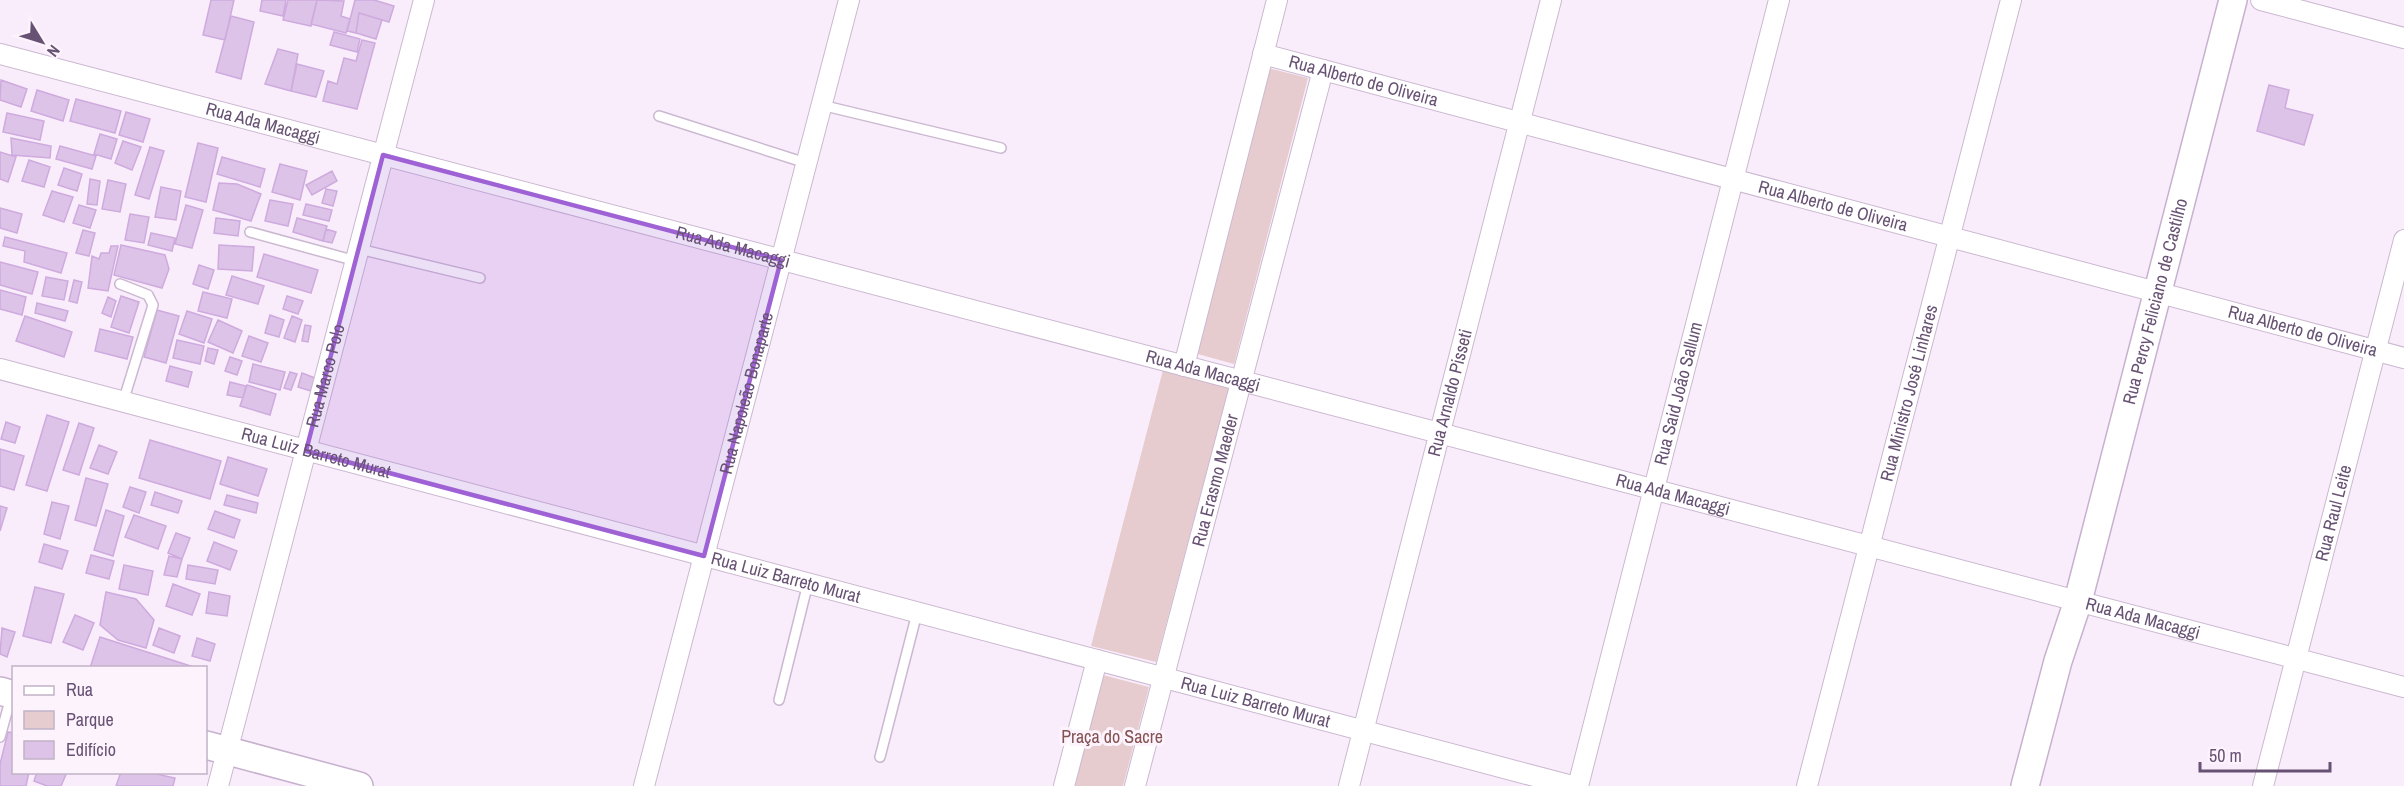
<svg xmlns="http://www.w3.org/2000/svg" width="2404" height="786" font-family="'Archivo Narrow',sans-serif">
	<style>
		.green { fill: #e7cccf }
		.building { fill: #ddc3e8; stroke: #ceaade; stroke-width: 1.5 }
		.lines { fill: none; stroke-linecap: round; stroke-linejoin: round }
		.lane-casing { stroke: #cbb8d1; stroke-width: 12 }
		.street-casing { stroke: #cbb8d1; stroke-width: 22 }
		.secondary-casing { stroke: #c7b1ce; stroke-width: 30 }
		.lane { stroke: #fff; stroke-width: 9 }
		.street { stroke: #fff; stroke-width: 20 }
		.secondary { stroke: #fff; stroke-width: 27 }
		.marked { fill: #9f62d5; fill-opacity: 0.2; stroke: #9f62d5; stroke-width: 4.5; stroke-linejoin: round }
		.labels { text-anchor: middle; stroke-width: 6; stroke-linejoin: round; paint-order: stroke }
		.street-label { font-size: 18px; fill: #685274; stroke: #fdf3fd }
		.park-label { font-size: 18px; fill: #835251; stroke: #fdf3fd }
	</style>
	<rect width="100%" height="100%" fill="#faedfb"/>
	<path class="green" d="M1268,68L1308,78L1234,364L1194,353Z
		M1163,370L1229,387L1156,662L1091,646Z
		M1103,675L1149,687L1123,786H1074Z"/>
	<path class="building" d="M211,0H234L225,40L203,35Z
		M262,0H286L283,16L260,11Z
		M288,0H317L311,26L283,20Z
		M317,0L344,1L341,16L350,19L346,33L311,24Z
		M355,0H374L394,6L389,22L359,13L356,33L347,31Z
		M359,13L382,20L376,39L356,33Z
		M231,16L254,22L241,79L216,72Z
		M334,32L360,39L357,52L330,45Z
		M362,40L375,43L357,109L323,101L328,81L337,84L344,58L356,61Z
		M278,49L298,54L291,91L265,84Z
		M297,64L324,71L316,97L291,91Z
		M1,80L27,89L21,107L0,100Z
		M2269,85L2289,90L2285,108L2313,115L2304,145L2257,131Z
		M37,90L69,100L63,121L31,111Z
		M76,99L121,111L115,133L70,121Z
		M126,112L150,119L143,142L119,135Z
		M7,113L44,121L40,140L3,132Z
		M100,134L117,139L111,159L94,154Z
		M11,138L51,146L50,158L12,155Z
		M123,141L141,147L132,170L115,163Z
		M198,143L218,148L206,202L185,197Z
		M60,146L96,156L92,169L56,159Z
		M150,147L164,151L149,199L135,195Z
		M0,152L16,157L8,182L0,179Z
		M222,157L265,169L260,187L217,174Z
		M29,160L50,167L44,187L22,181Z
		M280,164L307,171L300,200L272,192Z
		M64,168L82,174L77,191L58,185Z
		M332,171L337,181L312,195L306,185Z
		M90,179L100,181L97,205L87,204Z
		M108,180L126,184L120,212L102,209Z
		M219,183L237,184L261,194L251,221L213,210Z
		M161,187L181,191L176,220L155,217Z
		M326,189L337,191L333,206L322,203Z
		M52,191L73,197L64,222L43,215Z
		M270,200L293,204L288,226L265,221Z
		M306,204L332,210L329,221L303,215Z
		M79,205L96,210L90,228L73,223Z
		M186,205L203,210L192,248L175,244Z
		M0,208L22,214L17,233L0,228Z
		M130,214L149,217L144,243L125,240Z
		M216,218L240,221L238,236L214,233Z
		M297,218L327,226L323,241L293,232Z
		M326,229L336,232L332,243L323,241Z
		M83,230L95,233L89,256L76,253Z
		M151,233L175,238L172,251L148,245Z
		M5,237L67,253L61,273L24,262L25,251L3,246Z
		M121,245L165,255L169,269L162,288L114,275Z
		M219,245L254,247L252,271L218,269Z
		M111,246H118L108,291L88,288L92,256L99,259L101,253H109Z
		M264,254L318,270L311,293L257,277Z
		M0,262L38,272L32,294L0,285Z
		M199,265L214,270L208,289L193,284Z
		M232,276L264,286L258,304L226,295Z
		M46,277L68,281L64,300L42,296Z
		M74,280L82,282L77,303L69,301Z
		M0,290L26,297L22,315L0,309Z
		M203,292L232,299L227,318L198,311Z
		M121,296L139,302L129,333L111,327Z
		M287,296L303,301L298,314L283,309Z
		M108,297L116,301L111,317L102,313Z
		M37,303L68,311L65,321L35,313Z
		M157,310L179,316L166,363L144,357Z
		M187,311L212,319L204,343L179,334Z
		M270,315L284,320L279,337L265,333Z
		M25,316L72,332L64,357L16,341Z
		M292,316L302,320L295,342L284,338Z
		M218,320L242,331L233,353L208,342Z
		M305,325L311,326L308,342L302,341Z
		M100,329L133,337L127,359L95,351Z
		M249,336L268,343L261,362L242,356Z
		M177,340L204,346L200,364L173,358Z
		M208,348L218,350L214,364L205,361Z
		M230,357L242,361L237,375L225,371Z
		M253,364L285,372L280,390L249,382Z
		M170,366L192,372L188,387L166,381Z
		M290,372L297,374L291,390L284,388Z
		M302,373L315,378L311,391L298,387Z
		M230,382L246,386L243,398L227,395Z
		M247,385L276,394L270,415L240,406Z
		M47,415L69,422L47,491L26,485Z
		M6,422L20,427L15,443L1,439Z
		M79,423L94,428L79,475L63,470Z
		M150,440L221,461L210,499L139,478Z
		M99,445L117,452L108,474L90,468Z
		M0,449L24,456L14,490L0,486Z
		M228,457L267,469L258,496L220,484Z
		M86,478L108,484L96,526L75,520Z
		M130,487L146,492L139,513L123,507Z
		M155,492L182,501L178,513L151,505Z
		M227,495L258,503L256,513L224,505Z
		M52,502L69,506L60,539L44,534Z
		M0,506L7,508L0,531Z
		M106,510L124,516L113,556L94,550Z
		M215,511L240,520L234,538L208,529Z
		M134,515L166,526L158,549L125,537Z
		M176,533L190,538L182,559L168,553Z
		M214,542L237,551L230,570L207,561Z
		M44,544L68,551L62,569L39,562Z
		M91,555L114,561L109,579L86,573Z
		M169,556L182,559L177,577L164,575Z
		M124,565L153,571L148,595L119,589Z
		M188,565L218,570L215,584L186,579Z
		M173,584L200,594L192,615L166,606Z
		M35,587L64,594L51,643L23,636Z
		M106,592L136,599L154,620L146,648L118,640L100,625Z
		M209,592L230,596L227,616L206,613Z
		M75,615L94,623L83,650L63,642Z
		M2,628L15,632L7,657L0,654Z
		M159,628L180,636L174,653L153,645Z
		M100,637L197,668H90Z
		M197,638L215,644L210,661L192,656Z
		M8,732L14,733V772H29L26,786H0V764Z
		M37,772H67L61,786H47L34,781Z
		M121,772H147L175,778L173,786H116Z"/>
	<g class="lines">
		<g class="lane-casing">
			<path id="lane" d="M821,105L1001,148
				M659,116L806,163
				M250,232L356,261
				M359,249L480,278
				M120,284L148,295L153,305L123,402
				M779,700L808,583
				M0,737L11,697
				M880,757L917,613"/>
		</g>
		<g class="street-casing">
			<g id="street">
				<path d="M2261,0L2404,38"/>
				<path id="s1" d="M0,54L2404,687"/>
				<path id="s2" d="M1263,54L2404,358"/>
				<path d="M1184,366L1277,0"/>
				<path id="s3" d="M0,369L1572,786"/>
				<path id="s4" d="M218,786L424,0"/>
				<path id="s5" d="M644,786L849,0"/>
				<path d="M1064,786L1097,660"/>
				<path id="s6" d="M1135,786L1323,70"/>
				<path id="s7" d="M1349,786L1551,0"/>
				<path id="s8" d="M1578,786L1779,0"/>
				<path id="s9" d="M1807,786L2011,0"/>
				<path id="s10" d="M2263,786L2404,240"/>
			</g>
		</g>
		<g class="secondary-casing">
			<g id="secondary">
				<path d="M0,691L14,695"/>
				<path d="M206,745L359,786"/>
				<path id="s11" d="M2025,786L2058,661L2078,601L2233,0"/>
			</g>
		</g>
		<use href="#lane" class="lane"/>
		<use href="#street" class="street"/>
		<use href="#secondary" class="secondary"/>
	</g>
	<path class="marked" d="M383,155L781,260L704,556L306,451Z"/>
	<g class="labels">
		<g class="street-label">
			<text dy="6" stroke="none"><textPath href="#s2" startOffset="104">Rua Alberto de Oliveira</textPath></text>
			<text dy="6" stroke="none"><textPath href="#s1" startOffset="272">Rua Ada Macaggi</textPath></text>
			<text dy="6" stroke="none"><textPath href="#s2" startOffset="590">Rua Alberto de Oliveira</textPath></text>
			<text dy="6" stroke="none"><textPath href="#s1" startOffset="758">Rua Ada Macaggi</textPath></text>
			<text dy="6" stroke="none"><textPath href="#s11" startOffset="502">Rua Percy Feliciano de Castilho</textPath></text>
			<text dy="6" stroke="none"><textPath href="#s2" startOffset="1076">Rua Alberto de Oliveira</textPath></text>
			<text dy="6" stroke="none"><textPath href="#s1" startOffset="1244">Rua Ada Macaggi</textPath></text>
			<text dy="6" stroke="none"><textPath href="#s4" startOffset="424">Rua Marco Polo</textPath></text>
			<text dy="6" stroke="none"><textPath href="#s5" startOffset="406">Rua Napoleão Bonaparte</textPath></text>
			<text dy="6" stroke="none"><textPath href="#s7" startOffset="406">Rua Arnaldo Pisseti</textPath></text>
			<text dy="6" stroke="none"><textPath href="#s8" startOffset="405">Rua Said João Sallum</textPath></text>
			<text dy="6" stroke="none"><textPath href="#s9" startOffset="406">Rua Ministro José Linhares</textPath></text>
			<text dy="6" stroke="none"><textPath href="#s3" startOffset="327">Rua Luiz Barreto Murat</textPath></text>
			<text dy="6" stroke="none"><textPath href="#s6" startOffset="316">Rua Erasmo Maeder</textPath></text>
			<text dy="6" stroke="none"><textPath href="#s1" startOffset="1730">Rua Ada Macaggi</textPath></text>
			<text dy="6" stroke="none"><textPath href="#s10" startOffset="282">Rua Raul Leite</textPath></text>
			<text dy="6" stroke="none"><textPath href="#s3" startOffset="813">Rua Luiz Barreto Murat</textPath></text>
			<text dy="6" stroke="none"><textPath href="#s1" startOffset="2216">Rua Ada Macaggi</textPath></text>
			<text dy="6" stroke="none"><textPath href="#s3" startOffset="1299">Rua Luiz Barreto Murat</textPath></text>
		</g>
		<g class="park-label">
			<text x="1112" y="743">Praça do Sacre</text>
		</g>
	</g>
	<rect x="12" y="666" width="195" height="108" fill="#fdf3fd" stroke="#c1b3c6" stroke-width="1.5"/>
	<rect x="24" y="686" width="30" height="9" fill="#ffffff" stroke="#c1b3c6" stroke-width="1.5"/>
	<text x="66" y="696" font-size="18" fill="#685274">Rua</text>
	<rect x="24" y="711" width="30" height="18" fill="#e7cccf" stroke="#c1b3c6" stroke-width="1.5"/>
	<text x="66" y="726" font-size="18" fill="#685274">Parque</text>
	<rect x="24" y="741" width="30" height="18" fill="#ddc3e8" stroke="#c1b3c6" stroke-width="1.5"/>
	<text x="66" y="756" font-size="18" fill="#685274">Edifício</text>
	<g transform="translate(42 42) rotate(128)" stroke="#fdf3fd" stroke-width="4.5" paint-order="stroke">
	<path d="M0-4.5L10 22L0 15L-10 22Z" fill="#685274"/>
	<text y="-9" font-size="16" font-weight="bold" text-anchor="middle" fill="#685274">N</text>
	</g>
	<path d="M2200 762v9h130v-9" fill="none" stroke="#685274" stroke-width="3"/>
	<text x="2209" y="762" font-size="18" fill="#685274" stroke="#fdf3fd" stroke-width="4.5" paint-order="stroke">50 m</text>
</svg>
